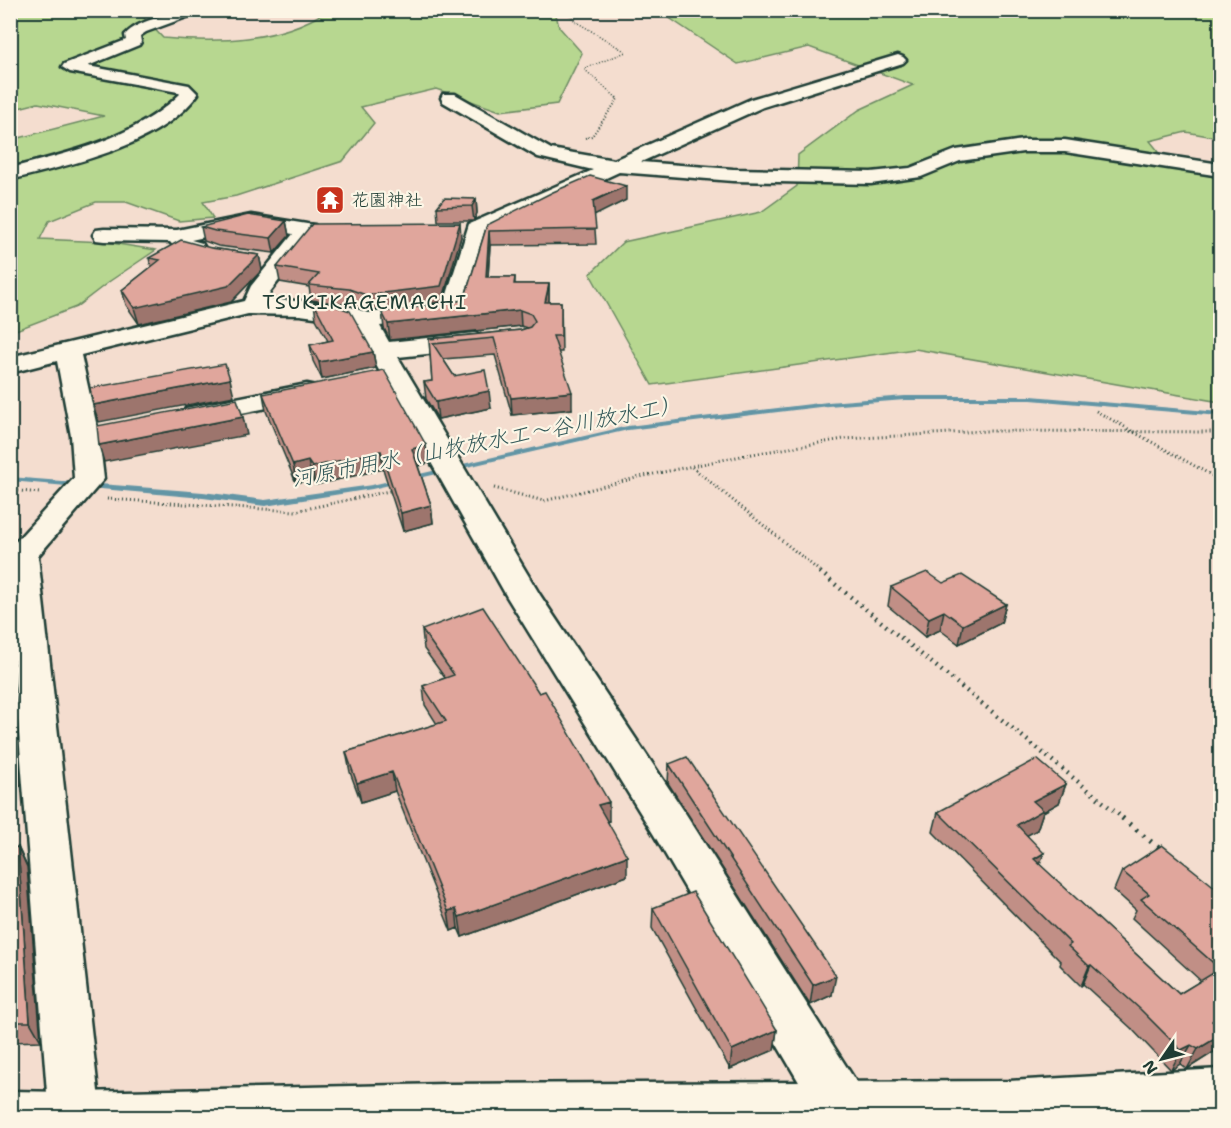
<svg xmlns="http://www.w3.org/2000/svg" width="1231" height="1128" font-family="'Shantell Sans','Klee One',sans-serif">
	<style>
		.green { fill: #b7d790; stroke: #6b8a62; stroke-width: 1.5 }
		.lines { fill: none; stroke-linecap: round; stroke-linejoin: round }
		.stream { fill: #6295a5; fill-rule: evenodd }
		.minor-casing { stroke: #1f3d34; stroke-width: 5 }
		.major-casing { stroke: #1f3d34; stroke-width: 5 }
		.path-far4 { stroke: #1f3d34; stroke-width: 1.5; stroke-dasharray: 1 2; stroke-linecap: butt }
		.path-far3 { stroke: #1f3d34; stroke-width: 2; stroke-dasharray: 1 2; stroke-linecap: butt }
		.path-far2 { stroke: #1f3d34; stroke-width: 3; stroke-dasharray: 1 3; stroke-linecap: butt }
		.path-far1 { stroke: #1f3d34; stroke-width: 4.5; stroke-dasharray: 1.5 5; stroke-linecap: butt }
		.path { stroke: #1f3d34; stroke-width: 5; stroke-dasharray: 2 7; stroke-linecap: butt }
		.minor { fill: #fcf5e5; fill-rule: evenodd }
		.major { fill: #fcf5e5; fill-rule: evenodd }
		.wall { fill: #c18f86; stroke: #1f3d34; stroke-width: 1.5 }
		.shaded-wall { fill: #9d746d; stroke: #1f3d34; stroke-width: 1.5 }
		.building { fill: #e0a69c; stroke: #1f3d34; stroke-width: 1.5 }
		.labels { text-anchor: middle; stroke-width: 4.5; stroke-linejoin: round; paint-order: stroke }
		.far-poi-label { font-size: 18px; fill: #1f3d34; stroke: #fcf5e5; text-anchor: start }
		.far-quarter-label { font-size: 20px; letter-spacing: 1.5px; fill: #1f3d34; stroke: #fcf5e5 }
		.water-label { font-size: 22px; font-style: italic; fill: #355a5a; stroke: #fcf5e5 }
	</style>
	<rect width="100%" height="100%" fill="#f4ddcf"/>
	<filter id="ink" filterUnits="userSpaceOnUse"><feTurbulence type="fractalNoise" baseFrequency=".0167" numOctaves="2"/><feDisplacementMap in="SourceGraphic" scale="12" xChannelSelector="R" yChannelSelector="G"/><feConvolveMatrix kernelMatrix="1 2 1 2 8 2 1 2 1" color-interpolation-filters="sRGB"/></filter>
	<g filter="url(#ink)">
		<path class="green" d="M11,11H147L144,18L163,38C218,43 279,42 327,11H555L559,27L582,53L557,104L500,111L436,89L361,107L374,123L343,161L236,196L203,202L213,218L179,221L126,202H96L49,221L40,239L105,242L156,250L110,281L76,307L11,332V140L104,116L38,103L11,110Z
			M659,11H1220V138L1186,132L1150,141L1168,163L1220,179V402L915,349L652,385L590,274L623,242L761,212L797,186L798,155L859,110L913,85L809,47L738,64Z"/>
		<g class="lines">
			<path class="stream" d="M905,396H1031L1220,412V416L1031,400H905L828,406L628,430L372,489L265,506L203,498L10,481V477L203,492L265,500L372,485L628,426L828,402Z"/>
			<g class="minor-casing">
				<path id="minor" d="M185,10H206L146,32L140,36L141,42L139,45L88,66L189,85L198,94C161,146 69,165 10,180V168C70,153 135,138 180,94L178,92L70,72L62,67L64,64L126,40L125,35C138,20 166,16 185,10Z
					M898,55L903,57L906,60L903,63L763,107L641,162L733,169L871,172L910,168L956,150L1023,140H1065L1220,164V176L1065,152H1023L960,161L921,177L871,184L733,181L619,172L487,233L466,310L463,315L380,326L389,342L475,333L484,336L488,341L484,346L475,349L398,357L540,595L684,811L860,1088L868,1106L863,1118H820L654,835L507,597L354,326L345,321L300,315L248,314L81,355L99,436L104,479L38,556L101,1118H49L10,618V548L74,478L71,436L57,361L10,373V357L244,301L251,286L293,234L251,227L191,240L202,243L205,248L202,253C190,255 177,252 170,242L104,241L96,240L93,235L96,230L104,229L177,230L251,215L307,224L315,225L318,230L270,292L268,300L300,301L351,307L368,313L444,304L469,224L593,170L538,157L443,102L441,98L443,94H455L551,149L614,160L751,99Z
					M307,384L317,386L320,392L317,398L196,422L186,420L182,414L186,408L196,406Z"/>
			</g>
			<g class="major-casing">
				<path id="major" d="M1220,1069V1118H10V1091L66,1092L72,1095L79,1092L446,1084L1009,1081Z"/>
			</g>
			<path class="path-far4" d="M566,10L575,21L626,52L584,69L618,99"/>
			<path class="path-far3" d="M585,138L592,136L618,99L616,97"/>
			<path class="path-far2" d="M1096,411L1220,480
				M692,467L822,573
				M494,488L544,501L644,476L746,455L844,439L985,431L1220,432
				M10,490L40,493
				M107,499L296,511L394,490"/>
			<path class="path-far1" d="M820,572L1124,819"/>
			<path class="path" d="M1122,818L1160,849"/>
			<use href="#minor" class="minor"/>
			<use href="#major" class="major"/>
		</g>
		<path class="wall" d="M476,199L477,213L474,221H438L437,207Z
			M626,200L594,215L596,244L490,245L488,277H515V284H549V302H561L562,352H558L572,409L512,415L495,355L443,359L454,376L491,408L438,419L426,399L424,382L432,381L429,339L521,330L527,328L521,326L390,340L384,328L382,312L464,300L487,225Z
			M286,221L289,236L274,253L218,246L204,241L201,227Z
			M461,237L442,302L368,311L351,305L311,300L309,287L280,282L277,267Z
			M211,248L259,255L262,270L231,302L139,324L126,305L122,290L151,267L149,258Z
			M314,303L373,352L376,368L322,379L313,361L310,345L328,341L316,319Z
			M263,394L428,463L418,466L431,505L433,523L403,531L383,469L315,485L312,479L296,483L266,411Z
			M943,583L1006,604L1001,623L959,644L940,630L925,637L888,606L891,587Z
			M422,630L609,821L608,822L627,876L462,937L458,928L451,931L395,791L361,802L350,772L346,752L437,724L425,705L423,686L445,678L424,649Z
			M669,764L832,995L810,1005L668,783Z
			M1066,784L1059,803L1043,812L1037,830L1027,835L1040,865L1179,994L1201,981L1132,918L1136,910L1114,890L1122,871L1221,892L1219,1027L1221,1029V1040L1214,1052L1187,1069L1180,1064L1171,1070L1131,1028L1083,984L1081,986L1060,965L1061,962L933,832L938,812Z
			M18,847L27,867L41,1041L10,1042V849Z
			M653,908L777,1030L774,1050L730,1069L652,928Z"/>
		<path class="shaded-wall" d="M626,186V200L594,216L593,201Z
			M476,199L477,213L474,221L472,206Z
			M286,221L289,236L274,253L271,238Z
			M460,223L461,237L442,302L368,311L366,295Z
			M489,231L490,245L487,292L486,277Z
			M259,255L262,270L231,302L139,324L134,308Z
			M549,284V300L546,318L545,302Z
			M520,310L521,326L390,340L388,324Z
			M373,352L376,368L322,379L319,362Z
			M230,379L234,396L99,422L93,405Z
			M489,391L491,408L438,419L436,402Z
			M572,392V409L512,415L511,398Z
			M243,417L247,435L104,462L99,445Z
			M426,445L428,463L414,467L412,449Z
			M381,451L383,469L315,485L312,467Z
			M308,461L312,479L296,483L293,465Z
			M431,505L433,523L403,531L401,513Z
			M1006,604L1001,623L959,644L963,625Z
			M944,611L940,630L925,637L929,618Z
			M10,728L18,745L21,786L10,789Z
			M392,772L395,791L361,802L357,783Z
			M1066,784L1059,803L1043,812L1037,830L1011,844L1017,825L1033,801Z
			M609,802V821L599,825L598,805Z
			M18,847L27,867L41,1041L30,1022Z
			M1044,853L1037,872L1034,859Z
			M627,856V876L462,937L459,917Z
			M456,909L458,928L451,931L448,911Z
			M1091,965L1083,984L1081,986L1089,966Z
			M836,976L832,995L810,1005L813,985Z
			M1221,1014V1026L1202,1040L1212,1021Z
			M777,1030L774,1050L730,1069L732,1050Z
			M1221,1035V1040L1214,1052L1187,1069L1198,1049Z
			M1191,1045L1180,1064L1171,1070L1181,1050Z"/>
		<path class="building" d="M590,176L626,186L593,201L596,229L489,231L486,277H515L514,284H549L545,302H561V336H553L572,392L511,398L494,338L433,344L454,376L485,370L489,391L436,402L424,382L432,381L429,339L521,330L530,327L535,321L531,314L520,310L388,324L382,312L464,300L487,225L553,192Z
			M444,198L476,199L472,206L437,207Z
			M248,215L286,221L271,238L215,231L201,227Z
			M460,223L441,286L366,295L349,289L309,285L319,274L277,267L312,224Z
			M181,240L211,248L259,255L228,286L134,308L122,290L160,260L149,258Z
			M314,303L332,305L350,311L373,352L319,362L310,345L333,340Z
			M225,364L230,379L93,405L90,388Z
			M384,370L426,445L412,449L431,505L401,513L381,451L312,467L308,461L293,465L263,394Z
			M237,399L243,417L99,445L97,426Z
			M927,572L943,583L962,575L1006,604L963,625L944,611L929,618L891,587Z
			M483,607L539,693L545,691L609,802L598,805L627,856L459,917L456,909L448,911L392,772L357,783L346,752L446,721L423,686L454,675L422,630Z
			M10,745L12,766L10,767Z
			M687,757L836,976L813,985L669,764Z
			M1037,759L1066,784L1033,801L1043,810L1017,825L1044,853L1034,859L1179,994L1220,969L1141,899L1149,894L1122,871L1162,845L1221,892V1014L1212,1021L1221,1029V1035L1198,1049L1191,1045L1181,1050L1140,1009L1091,965L1089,966L1068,946L1071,944L938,812Z
			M18,847L30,1022H10V849Z
			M693,892L777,1030L732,1050L653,908Z"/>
	</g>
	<defs>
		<g id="temple-square" transform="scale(1.5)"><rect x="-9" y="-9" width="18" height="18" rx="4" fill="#c8321e" stroke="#fcf5e5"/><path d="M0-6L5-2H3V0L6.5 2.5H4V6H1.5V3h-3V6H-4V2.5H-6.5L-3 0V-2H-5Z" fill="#fff"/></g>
	</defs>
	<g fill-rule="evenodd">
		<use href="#temple-square" x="330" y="200"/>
	</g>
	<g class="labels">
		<g class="far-poi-label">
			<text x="351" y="206">花園神社</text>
		</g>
		<g class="far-quarter-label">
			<text x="365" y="309">TSUKIKAGEMACHI</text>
		</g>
		<g class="water-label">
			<text transform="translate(486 441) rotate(-11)" y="8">河原市用水（山牧放水工～谷川放水工）</text>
		</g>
	</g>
	<rect width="1231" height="1128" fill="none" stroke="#fcf5e5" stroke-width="36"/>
	<rect x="18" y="18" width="1195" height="1092" fill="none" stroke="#1f3d34" stroke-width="2" filter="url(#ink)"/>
	<g transform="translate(1162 1059) rotate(235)" stroke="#fcf5e5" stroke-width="4.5" paint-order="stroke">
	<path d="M0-4.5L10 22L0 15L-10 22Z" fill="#1f3d34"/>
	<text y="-9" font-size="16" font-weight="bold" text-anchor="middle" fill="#1f3d34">N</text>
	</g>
</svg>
